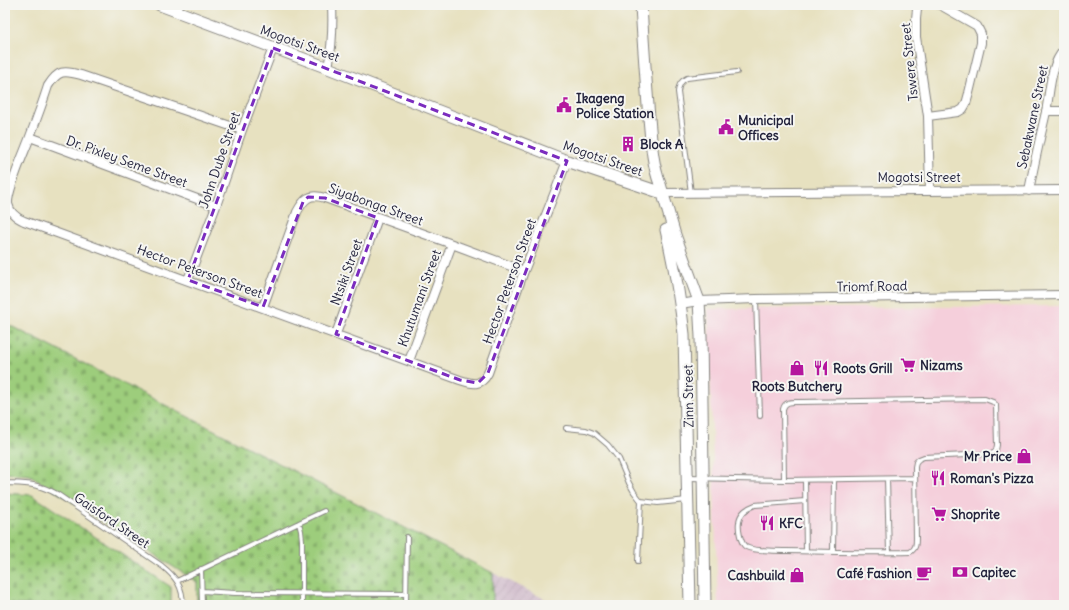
<svg xmlns="http://www.w3.org/2000/svg" width="1069" height="610" font-family="Delius,sans-serif">
	<style>
		.built { fill: #f5cfdb }
		.industrial { fill: url(#industrial-furrows) }
		.cemetery { fill: url(#cemetery-stones); stroke: #60785c }
		.lines { fill: none; stroke-linecap: round; stroke-linejoin: round }
		.lane-casing { stroke: #84827e; stroke-width: 6 }
		.street-casing { stroke: #84827e; stroke-width: 10 }
		.secondary-casing { stroke: #84827e; stroke-width: 13 }
		.lane { stroke: #fff; stroke-width: 4 }
		.street { stroke: #fff; stroke-width: 8 }
		.secondary { stroke: #fff; stroke-width: 11 }
		.marked { fill: none; stroke: #7b2cbf; stroke-width: 3; stroke-dasharray: 8 5; stroke-linejoin: round }
		.labels { text-anchor: middle; stroke-width: 4; stroke-linejoin: round; paint-order: stroke }
		.street-label { font-size: 13px; fill: #22223b; stroke: #f6f6f2 }
		.poi-label { font-size: 13px; font-weight: bold; fill: #22223b; stroke: #f6f6f2; text-anchor: start }
	</style>
	<defs>
		<pattern id="industrial-furrows" width="10" height="10" patternUnits="userSpaceOnUse"><rect width="10" height="10" fill="#d1bdcc"/><path d="M-1 1l2-2M0 10L10 0M9 11l2-2" fill="none" stroke="#b3a2b0"/></pattern>
		<pattern id="cemetery-stones" width="16" height="16" patternUnits="userSpaceOnUse"><rect width="16" height="16" fill="#9dcd7c"/><path d="M2 7V4a2 2 0 0 1 4 0v3zM10 15v-3a2 2 0 0 1 4 0v3z" fill="#87b06c"/></pattern>
	</defs>
	<rect width="100%" height="100%" fill="#f6f6f2"/>
	<filter id="ink" filterUnits="userSpaceOnUse"><feTurbulence type="fractalNoise" baseFrequency=".025" numOctaves="2"/><feDisplacementMap in="SourceGraphic" scale="8" xChannelSelector="R" yChannelSelector="G"/><feConvolveMatrix kernelMatrix="1 2 1 2 8 2 1 2 1" color-interpolation-filters="sRGB"/></filter>
	<filter id="wash" filterUnits="userSpaceOnUse"><feTurbulence type="fractalNoise" baseFrequency=".012" numOctaves="4" result="noise"/><feDisplacementMap in="SourceGraphic" scale="16" xChannelSelector="R" yChannelSelector="G"/><feGaussianBlur stdDeviation="0.9" result="paint"/><feColorMatrix in="noise" values="0 0 0 0 0 0 0 0 0 0 0 0 0 0 0 0 0 1.4 0 .05"/><feComposite in="paint" operator="in"/></filter>
	<g filter="url(#wash)">
		<rect width="100%" height="100%" fill="#e7e1c0"/>
		<path class="built" d="M1064,306V605H718L708,309Z"/>
		<path class="industrial" d="M493,573L557,605H493Z"/>
		<path class="cemetery" d="M5,323L493,573V605H197V582L30,475L5,473Z
			M5,493L32,495L171,587V605H5Z"/>
	</g>
	<g filter="url(#ink)">
		<g class="lines">
			<g class="lane-casing">
				<path id="lane" d="M691,193L678,92C679,84 681,81 687,78L737,72
					M756,299L760,416
					M566,428L586,430L594,433L608,445L619,459L629,483L634,492L641,501L658,503L687,500
					M688,478L784,480L915,478
					M887,479L889,552
					M784,480L783,409C785,401 792,402 799,402L985,399L993,402L996,405L997,445L996,450L994,453L989,454L924,457L919,459L916,462L915,467L916,538C916,544 916,549 910,552C868,553 827,552 785,551C775,550 755,552 746,547C740,543 738,528 739,522C740,513 747,508 755,505L805,501
					M805,480L806,551
					M5,483C26,484 37,483 57,494L162,566C176,577 183,587 183,605
					M299,523L301,531L302,540V605
					M833,552L834,480
					M638,561L641,501
					M201,569L202,605
					M177,581L324,511
					M202,591L235,593L406,594
					M406,605L407,537"/>
			</g>
			<g class="street-casing">
				<path id="street" d="M919,5L917,9L916,19V37L928,116L930,191
					M328,68C332,47 333,26 332,5
					M1046,111H1064
					M928,116L958,112L963,109L966,104L969,93L981,43V34L977,26L940,5
					M242,130L81,75C64,70 58,70 48,86C42,105 35,123 28,142C23,155 7,191 8,204C10,213 17,218 24,221L460,380C472,384 481,387 488,373L524,271L567,161
					M30,137L216,206
					M1029,191C1034,164 1040,138 1046,112C1050,92 1050,65 1064,50
					M662,193L1064,190
					M188,280L216,206L242,130L273,48
					M680,304L699,301L756,299L1064,295
					M263,307L297,212C304,199 309,193 325,198L452,244L524,271
					M336,334L378,218
					M409,361L452,244"/>
			</g>
			<g class="secondary-casing">
				<path id="secondary" d="M160,5L328,68L567,161L662,193
					M641,5C643,43 646,80 649,118C651,139 652,163 660,184L675,235L699,301L701,337L705,605
					M666,230C674,264 680,299 684,334L690,605"/>
			</g>
			<use href="#lane" class="lane"/>
			<use href="#street" class="street"/>
			<use href="#secondary" class="secondary"/>
		</g>
	</g>
	<path class="marked" d="M273,48L567,161L488,373L478,383L460,380L336,334L378,218L325,198L308,197L303,202L263,307L188,280Z"/>
	<defs>
		<g id="civic-bare" transform="scale(1.2)"><path d="M-.6-6.5H3V-4.5H.6V-3L4-1V1h2V6H-6V1h2V-1L-.6-3ZM-1.2 2.5V6h2.4V2.5Z" fill="#b5179e" stroke="#f6f6f2" stroke-width="2.5" paint-order="stroke"/></g>
		<g id="building-bare" transform="scale(1.2)"><path d="M-4-6H4V6H1V3H-1V6H-4ZM-2.5-4.3h1.7v1.8h-1.7ZM.8-4.3h1.7v1.8H.8ZM-2.5-1h1.7V.8h-1.7ZM.8-1h1.7V.8H.8Z" fill="#b5179e" stroke="#f6f6f2" stroke-width="2.5" paint-order="stroke"/></g>
		<g id="supermarket-bare" transform="scale(1.2)"><path d="M-6-5.5h2.5l.6 2H6L4.5 2H-2.5L-4.4-4H-6ZM-1.5 3.2a1.3 1.3 0 1 0 .1 0ZM3 3.2a1.3 1.3 0 1 0 .1 0Z" fill="#b5179e" stroke="#f6f6f2" stroke-width="2.5" paint-order="stroke"/></g>
		<g id="shop-bare" transform="scale(1.2)"><path d="M-5-2.5h2.3a2.7 3.5 0 0 1 5.4 0H5L5.5 6h-11ZM-1.5-2.5h3a1.5 2.3 0 0 0-3 0Z" fill="#b5179e" stroke="#f6f6f2" stroke-width="2.5" paint-order="stroke"/></g>
		<g id="restaurant-bare" transform="scale(1.2)"><path d="M-5-6h1v4h1v-4h1v4h1v-4h1v5L-1.5 .5V6h-2V.5L-5-1ZM5-6V6H3V1.5H1.5Q1.5-4 5-6Z" fill="#b5179e" stroke="#f6f6f2" stroke-width="2.5" paint-order="stroke"/></g>
		<g id="bank-bare" transform="scale(1.2)"><path d="M-6-4H6V4H-6ZM0-2.3a2.3 2.3 0 1 0 0 4.6a2.3 2.3 0 1 0 0-4.6Z" fill="#b5179e" stroke="#f6f6f2" stroke-width="2.5" paint-order="stroke"/></g>
		<g id="cafe-bare" transform="scale(1.2)"><path d="M-5.5-4.5H6V0H3Q3 3.5 0 3.5H-2.5Q-5.5 3.5-5.5 0ZM3-3.2v2h1.7v-2ZM-6 4.5H4V6H-6Z" fill="#b5179e" stroke="#f6f6f2" stroke-width="2.5" paint-order="stroke"/></g>
	</defs>
	<g fill-rule="evenodd">
		<use href="#civic-bare" x="564" y="105"/>
		<use href="#civic-bare" x="726" y="127"/>
		<use href="#building-bare" x="628" y="144"/>
		<use href="#supermarket-bare" x="908" y="365"/>
		<use href="#shop-bare" x="797" y="368"/>
		<use href="#restaurant-bare" x="821" y="368"/>
		<use href="#shop-bare" x="1024" y="456"/>
		<use href="#restaurant-bare" x="938" y="478"/>
		<use href="#supermarket-bare" x="939" y="514"/>
		<use href="#restaurant-bare" x="767" y="523"/>
		<use href="#bank-bare" x="960" y="572"/>
		<use href="#cafe-bare" x="924" y="573"/>
		<use href="#shop-bare" x="797" y="575"/>
	</g>
	<g class="labels">
		<g class="street-label">
			<text transform="translate(300 43) rotate(20)" y="5">Mogotsi Street</text>
			<text transform="translate(909 62) rotate(-96)" y="5">Tswere Street</text>
			<text transform="translate(1032 117) rotate(-78)" y="5">Sebakwane Street</text>
			<text transform="translate(603 158) rotate(19)" y="5">Mogotsi Street</text>
			<text transform="translate(219 160) rotate(-71)" y="5">John Dube Street</text>
			<text transform="translate(127 161) rotate(20)" y="5">Dr. Pixley Seme Street</text>
			<text x="919" y="182">Mogotsi Street</text>
			<text transform="translate(376 204) rotate(20)" y="5">Siyabonga Street</text>
			<text transform="translate(200 271) rotate(20)" y="5">Hector Peterson Street</text>
			<text transform="translate(346 272) rotate(-70)" y="5">Ntsiki Street</text>
			<text transform="translate(509 281) rotate(-70)" y="5">Hector Peterson Street</text>
			<text transform="translate(872 286) rotate(-1)" y="5">Triomf Road</text>
			<text transform="translate(419 298) rotate(-70)" y="5">Khutumani Street</text>
			<text transform="translate(688 396) rotate(-91)" y="5">Zinn Street</text>
			<text transform="translate(112 520) rotate(34)" y="5">Gaisford Street</text>
		</g>
		<g class="poi-label">
			<text x="576" y="103">Ikageng<tspan x="576" dy="15">Police Station</tspan></text>
			<text x="738" y="125">Municipal<tspan x="738" dy="15">Offices</tspan></text>
			<text x="640" y="149">Block A</text>
			<text x="920" y="370">Nizams</text>
			<text x="833" y="373">Roots Grill</text>
			<text x="797" y="391" text-anchor="middle">Roots Butchery</text>
			<text x="1012" y="461" text-anchor="end">Mr Price</text>
			<text x="950" y="483">Roman's Pizza</text>
			<text x="951" y="519">Shoprite</text>
			<text x="779" y="528">KFC</text>
			<text x="972" y="577">Capitec</text>
			<text x="912" y="578" text-anchor="end">Café Fashion</text>
			<text x="785" y="580" text-anchor="end">Cashbuild</text>
		</g>
	</g>
	<rect width="1069" height="610" fill="none" stroke="#f6f6f2" stroke-width="20"/>
</svg>
